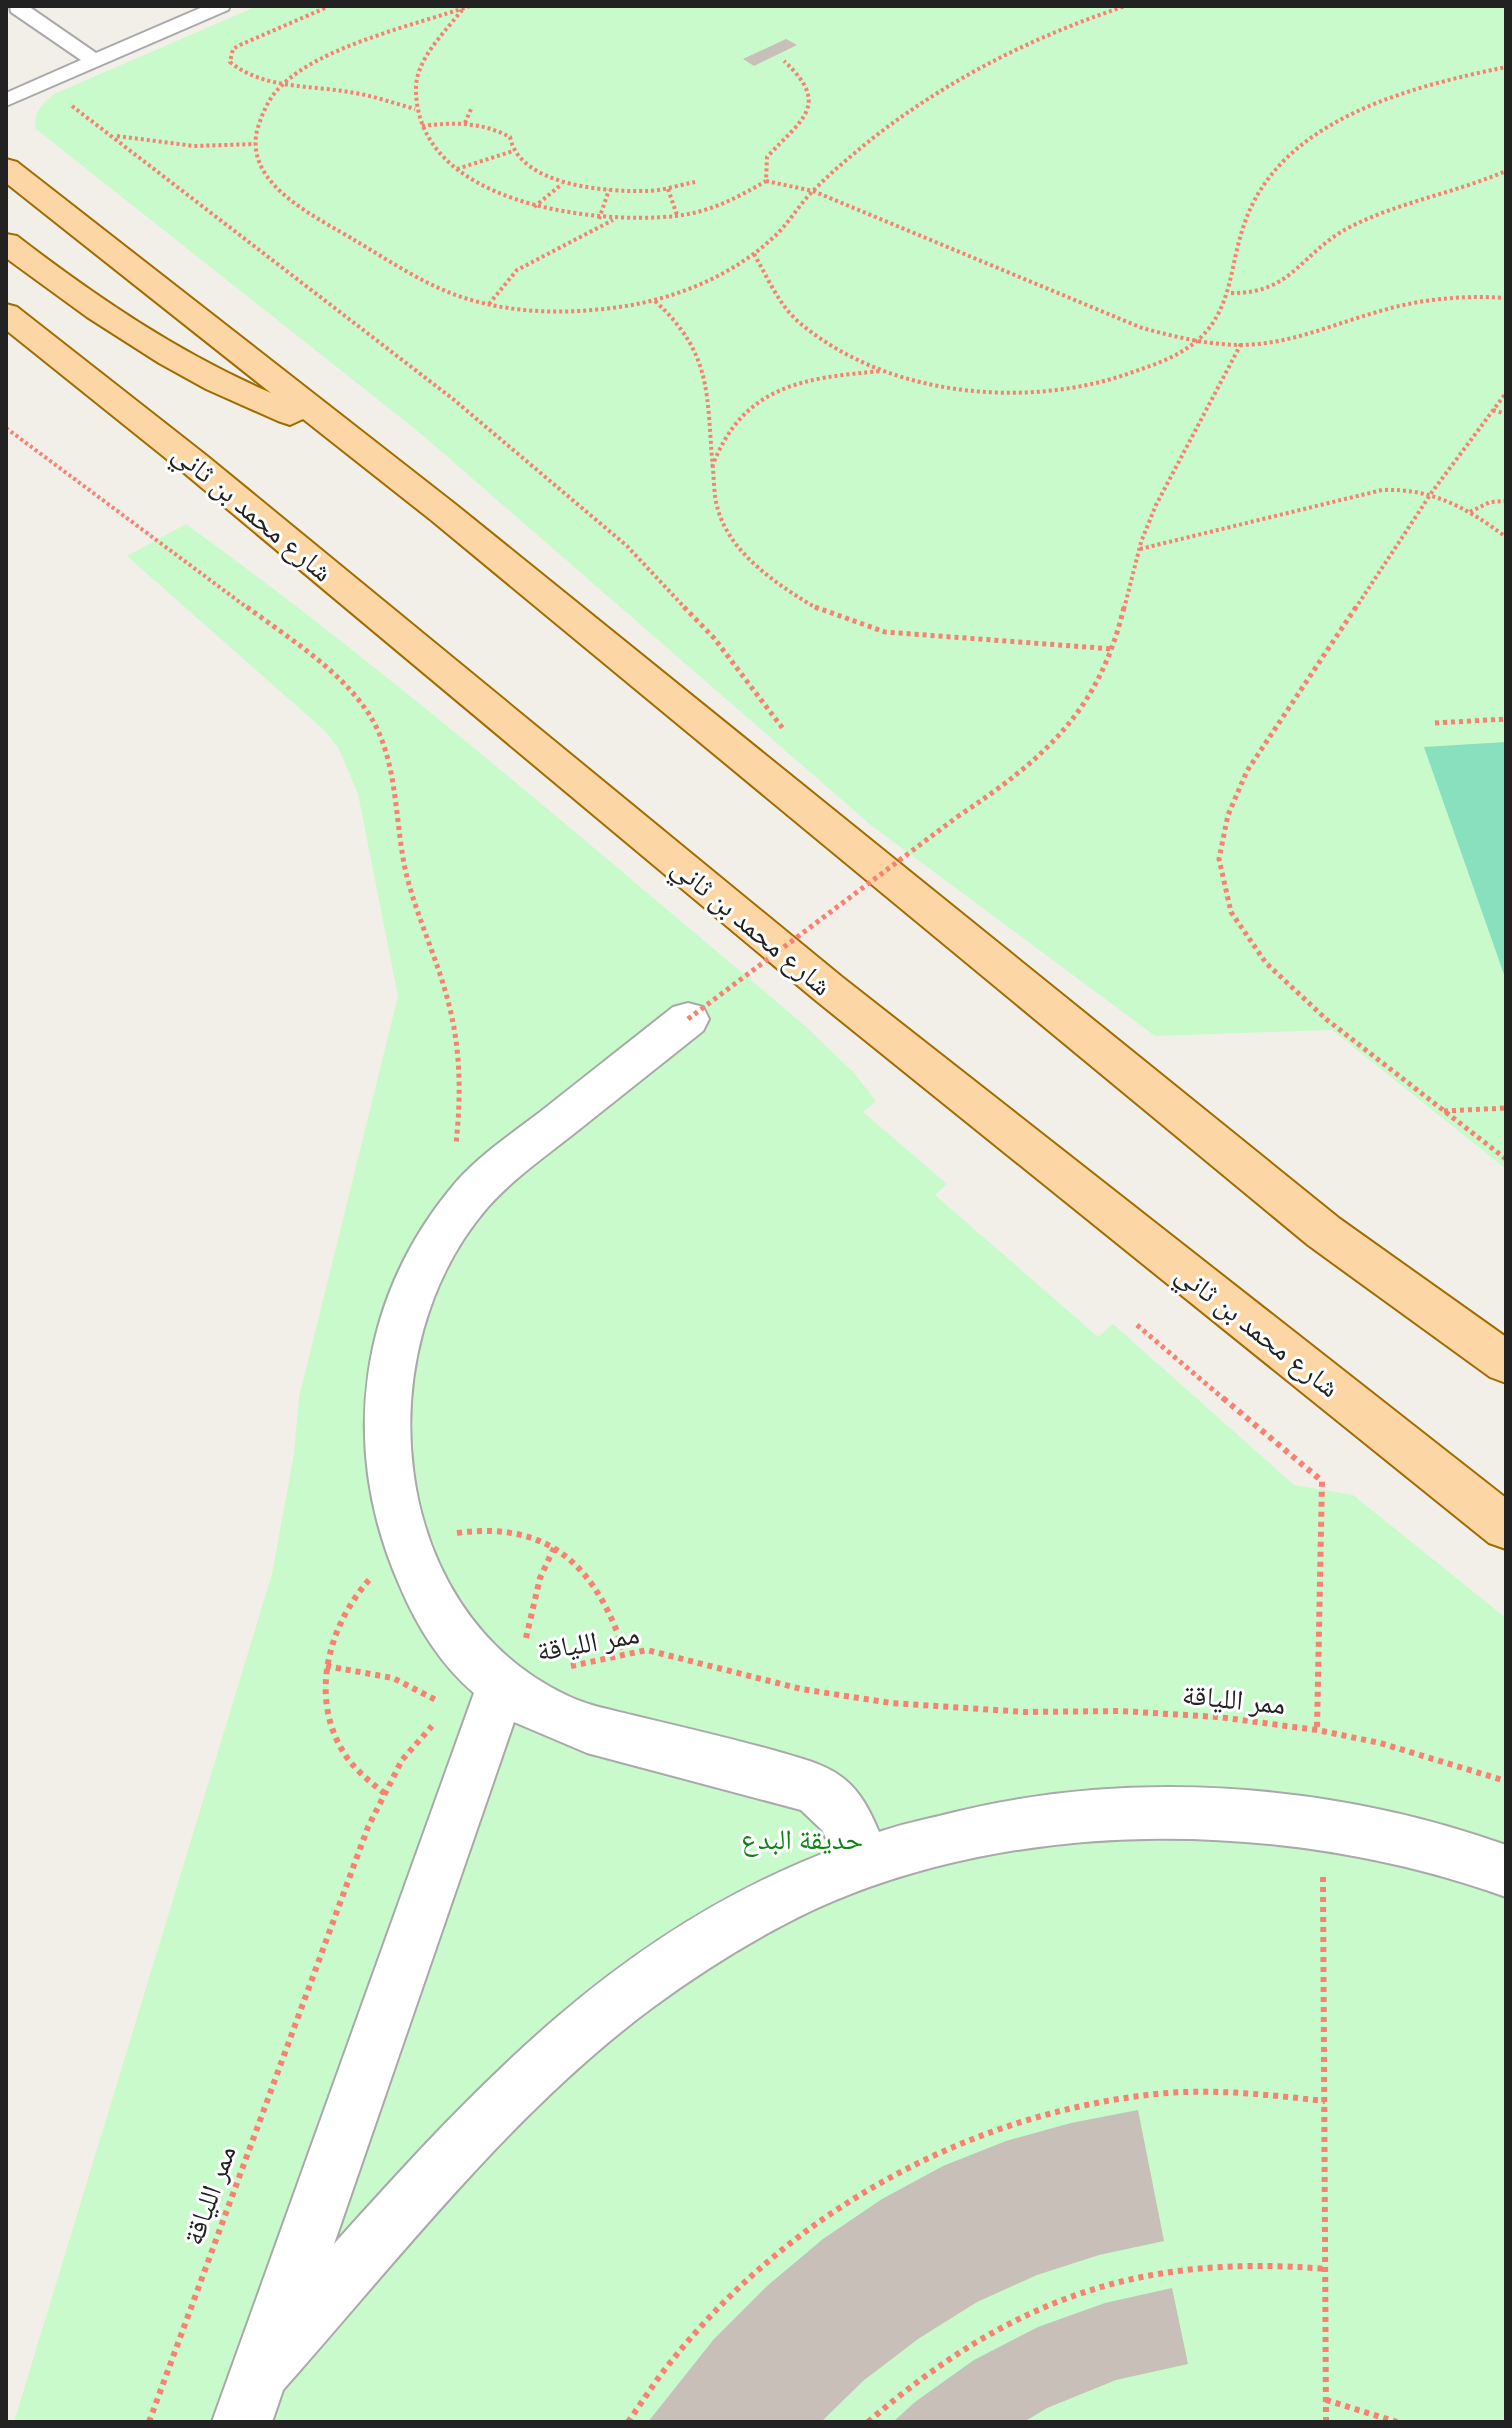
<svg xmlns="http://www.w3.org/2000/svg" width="1512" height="2428" font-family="'Public Sans','Noto Naskh Arabic',sans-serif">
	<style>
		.park { fill: #c8facc }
		.pitch { fill: #88e0be }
		.building { fill: #c7bfb8 }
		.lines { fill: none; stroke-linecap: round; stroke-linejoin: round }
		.service-casing { stroke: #a9a9a9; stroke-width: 4 }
		.pedestrian-casing { stroke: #a9a9a9; stroke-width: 4 }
		.primary-casing { stroke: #a06b00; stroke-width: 4 }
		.path-far2 { stroke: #fa8072; stroke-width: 4; stroke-dasharray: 3 3; stroke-linecap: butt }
		.path-far1 { stroke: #fa8072; stroke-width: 5; stroke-dasharray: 4 4; stroke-linecap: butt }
		.path { stroke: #fa8072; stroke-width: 6; stroke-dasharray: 5 5; stroke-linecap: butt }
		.service { fill: #fff; fill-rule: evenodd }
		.pedestrian { fill: #fff; fill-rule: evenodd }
		.primary { fill: #fcd6a4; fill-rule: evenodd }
		.path-bridge { stroke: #fa8072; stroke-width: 5; stroke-dasharray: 4 4; stroke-linecap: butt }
		.labels { text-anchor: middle; stroke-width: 6; stroke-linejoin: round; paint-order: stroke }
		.street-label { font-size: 28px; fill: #222; stroke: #fff }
		.park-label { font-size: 28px; fill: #0c8416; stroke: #fff }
	</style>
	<rect width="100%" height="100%" fill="#f2efe9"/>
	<path class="park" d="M257,6H1506V1169L1332,1030L1155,1036L872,826L420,433L36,129C33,112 42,104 54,94Z
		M186,524C400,679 600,854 803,1024L854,1073L876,1101L863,1112L947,1184L935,1195L1098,1337L1113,1324L1294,1485L1353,1495L1506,1618V2422H14L272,1574L294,1454L299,1397L398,996L358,794L339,749L324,730L127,556Z"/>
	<path class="pitch" d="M1506,742V980L1424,747Z"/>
	<path class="building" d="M786,39L797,45L754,66L743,59Z
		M1138,2110L1164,2241L1099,2255L1037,2275L977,2302L918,2339L863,2381L821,2422H648L714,2339L767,2286L823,2239L882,2199L943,2166L1006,2141L1071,2123Z
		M1172,2288L1188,2364L1116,2380L1047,2408L1024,2422H893L915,2402L974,2360L1038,2327L1105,2303Z"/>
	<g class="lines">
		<g class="service-casing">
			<path id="service" d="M10,6H28L96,53L205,6H230L228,10L6,106V93L81,60L11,12Z"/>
		</g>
		<g class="pedestrian-casing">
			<path id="pedestrian" d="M688,1003L703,1007L709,1019L703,1031C659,1066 615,1101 571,1136C543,1158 512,1180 488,1207C365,1349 386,1609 566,1695C588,1706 613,1710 636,1716C682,1727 730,1738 776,1751C799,1758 824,1763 843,1778C861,1792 870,1811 879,1832C899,1825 922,1820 943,1815C1125,1768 1329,1782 1506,1845V1897C1292,1820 1020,1814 811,1911C755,1938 702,1971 652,2008C514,2110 397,2261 283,2390L272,2422H212L474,1693C440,1664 416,1625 399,1584C339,1447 358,1297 456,1182C480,1155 511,1134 540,1112C584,1077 629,1042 673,1007ZM514,1722L587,1753L801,1810L822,1830L832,1850C621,1930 481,2080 334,2244Z"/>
		</g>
		<g class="primary-casing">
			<path id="primary" d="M6,159L17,162L455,504L1340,1219L1506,1337V1383L1490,1377L1308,1245L431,520L303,419L290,425L278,421L206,389L159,363L87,317L6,258V234L17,236C96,297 179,353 271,393L6,183Z
				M6,304L17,307L207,456L842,977L1506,1498V1549L1489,1543L814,999L183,472L6,330Z"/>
		</g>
		<path class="path-far2" d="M470,6C415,25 320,46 280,87C269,98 263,112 258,127C241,184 317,217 356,241C393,263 429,288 471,300C523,315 579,314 632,305C685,295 738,272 777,234C789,222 798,207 810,194C829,174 851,156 873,138C950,78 1033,37 1125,6
			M325,8L240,45L233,49L230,62C263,89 309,85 349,92C371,95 393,103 415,109
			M462,10C446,31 416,59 416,88C415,203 591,225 676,216C710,212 737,198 766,181L767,157C801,120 832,105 784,61
			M72,106L453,399L627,546L686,609
			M465,123L471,109
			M422,126C453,122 482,122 510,137C520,186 606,192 646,191C662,191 679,185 695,182
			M117,136L194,146L255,144
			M457,169L513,151
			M766,181L813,191L1142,328C1180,338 1219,348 1258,344C1299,340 1338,323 1377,312C1419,299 1462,295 1506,298
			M668,189L677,215
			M534,207L562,184
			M599,219L609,190
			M754,254C768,278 779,306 801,324C889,397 1028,410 1133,372C1154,365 1176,357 1193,344C1233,313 1229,267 1244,225C1279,119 1410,87 1506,67
			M1231,293C1293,294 1301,252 1350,227C1399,202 1455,193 1506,171
			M655,301C714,355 706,396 713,469C714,481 714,495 717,506C728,553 779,586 818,609
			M489,304L517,270L613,220
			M1493,410L1506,414
			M6,428L249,609
			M712,467C743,385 803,378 882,371
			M1470,512L1490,502L1506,501
			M1140,549L1382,490C1432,488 1467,508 1506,537
			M1124,609L1141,542L1156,505L1241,344
			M1355,609L1432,492L1506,393"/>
		<path class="path-far1" d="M247,607C290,639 339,669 369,714C399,762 394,820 406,873C417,918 438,960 449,1005C461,1051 461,1098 456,1144
			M684,607L714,638L784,730
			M815,607L885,632L1113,649
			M1356,607L1247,771L1228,815L1219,859L1231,912L1266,963L1326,1019L1506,1159
			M1435,723L1506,719
			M957,817C1044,759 1099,712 1124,607
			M1444,1111L1506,1108
			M1137,1325L1225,1400"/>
		<path class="path" d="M1223,1398L1322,1481L1317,1730
			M457,1533C552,1520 598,1570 625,1654
			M369,1580C328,1626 309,1698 344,1753C354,1769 369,1781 384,1793
			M526,1638L540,1578L554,1548
			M326,1666L393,1678L438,1701
			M571,1666L647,1650L801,1689L891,1703L1025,1712L1120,1711L1218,1717L1317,1730L1380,1743L1506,1781
			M1323,1877L1326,2422
			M1326,2400L1397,2422
			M149,2422L368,1827L402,1760L432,1726
			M628,2422C643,2401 657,2378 674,2358C792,2211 968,2114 1156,2094C1212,2088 1269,2095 1325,2101
			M868,2422C1009,2300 1139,2253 1326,2269"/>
		<use href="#service" class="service"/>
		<use href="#pedestrian" class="pedestrian"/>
		<use href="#primary" class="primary"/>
		<path class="path-bridge" d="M688,1019L957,817"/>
	</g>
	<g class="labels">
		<g class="street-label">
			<text transform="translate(253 512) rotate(40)" y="10">شارع محمد بن ثاني</text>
			<text transform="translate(752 926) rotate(40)" y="10">شارع محمد بن ثاني</text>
			<text transform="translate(1258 1330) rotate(38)" y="10">شارع محمد بن ثاني</text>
			<text transform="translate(588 1642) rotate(-10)" y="10">ممر اللياقة</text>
			<text transform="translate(1234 1699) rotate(6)" y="10">ممر اللياقة</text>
			<text transform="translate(209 2195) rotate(-70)" y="10">ممر اللياقة</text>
		</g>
		<g class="park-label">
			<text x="802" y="1849">حديقة البدع</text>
		</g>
	</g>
	<rect width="1512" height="2428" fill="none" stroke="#222222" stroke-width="16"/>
</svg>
